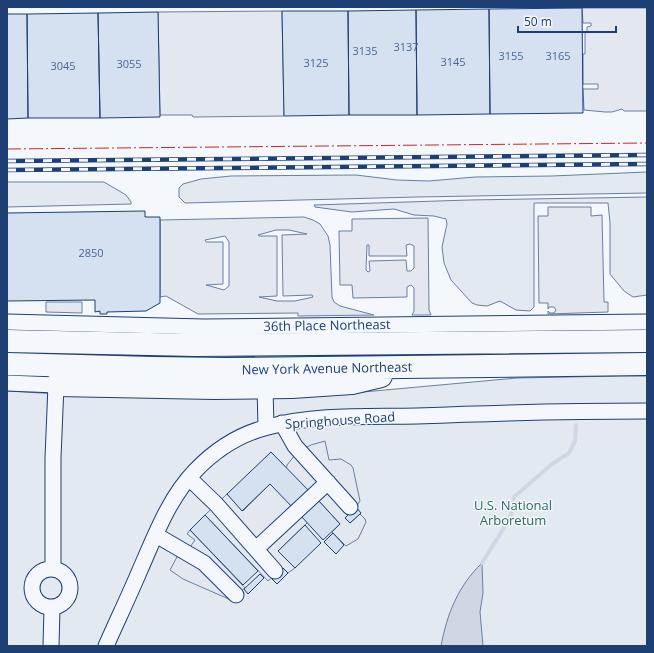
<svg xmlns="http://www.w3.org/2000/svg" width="654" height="653" font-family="'Open Sans',sans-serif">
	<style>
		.green { fill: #e3e9f0; stroke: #687fa3 }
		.parking { fill: #e3e8f0; stroke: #687fa3; fill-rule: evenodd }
		.water { fill: #cfd7e4; stroke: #687fa3 }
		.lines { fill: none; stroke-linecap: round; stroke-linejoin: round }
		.stream { stroke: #cfd7e4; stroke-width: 4 }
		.building { fill: #d5e0f0; stroke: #1d3f73 }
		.minor-casing { stroke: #1d3f73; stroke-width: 17 }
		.highway-casing { stroke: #1d3f73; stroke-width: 24 }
		.minor { stroke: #f4f7fb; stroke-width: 15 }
		.highway { stroke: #f4f7fb; stroke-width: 22 }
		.rail-casing { stroke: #1d3f73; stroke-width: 4.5 }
		.rail { stroke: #f4f7fb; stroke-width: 3; stroke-dasharray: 9; stroke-linecap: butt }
		.power { stroke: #c62828; stroke-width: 1; stroke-dasharray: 14 3 2 3; stroke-linecap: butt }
		.labels { text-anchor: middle; stroke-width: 3; stroke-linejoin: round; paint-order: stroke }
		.number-label { font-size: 11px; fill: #4b6792 }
		.street-label { font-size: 13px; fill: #1d3f73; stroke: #f4f7fb }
		.park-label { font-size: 13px; fill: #2c6c60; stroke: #f4f7fb }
	</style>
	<rect width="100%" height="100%" fill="#f4f7fb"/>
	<path class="green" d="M647,172V193L417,197L185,203L179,197V188L183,184L201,179L231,176L356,175L397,180L429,181L475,177L552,176Z
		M7,182H104L126,195L131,202V204L7,207Z
		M647,197V295L633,297L624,291L610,274V223L608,203H534V307L530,311L516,310L500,301L487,306L477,305L472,303L451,280L444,263L442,247L447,224L446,219L434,216L414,215L394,209L352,212L315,207L314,205L469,200Z
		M620,376H647V646H7V391L93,396L352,393L517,378Z"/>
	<path class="parking" d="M582,8H647V111H624L622,109L612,112H605L584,110L583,89H598V84H583V54H585V32H587V27L591,26V23H583Z
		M282,11L284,116L193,117L192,115H160L158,12Z
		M548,207H591V216L602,215L604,302H608V312L548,314V311L550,313H554L556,310L554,307H549L548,309V303H539L538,216H548Z
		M304,217L313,220L320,224L328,236L330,245L332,297L334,302L340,306L374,315L298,316V313L198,314L166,296L160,297V220ZM276,230H289L307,234L282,235L283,296L312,295L313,297L295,301H277L259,297L277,296V236H259L258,235ZM225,236L229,242V286L224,290L206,285L223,284V242H206L205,240Z
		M428,218L429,310L431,315H412L414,311V288L411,285L407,287V297L353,298L352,285H340L339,231H352V219ZM410,244L414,246V268L411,271H407L406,260L369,261L370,271L368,272L366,270L367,245H369V256H407L406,245Z
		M46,302H82V313L46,312Z
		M325,441L329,460L341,459L351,465L353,468L360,501L356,507L345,518L350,523L360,514L365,519L366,522L358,539L346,546L332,532L340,524L318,500L307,523L278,551L295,568L288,573L283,568L268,581L205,515L227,494L243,511L286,468L287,466V465L302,446L307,447L311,445Z
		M190,530L245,588L231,600L183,579L170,570L177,557L175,553L190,547L195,540L187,534Z"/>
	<path class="water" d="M482,563L483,593L480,612L483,646H441C447,614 458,586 482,563Z"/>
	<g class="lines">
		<path class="stream" d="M482,563L502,531L511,515L514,497L552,464L569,453L575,441L576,425"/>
	</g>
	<path class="building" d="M582,8L583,113L490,114L489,9Z
		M489,9L490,114L417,115L416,10Z
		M416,10L417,115H349L348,11Z
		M282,11H348L349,115L284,116Z
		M158,12L160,117L100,118L98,13Z
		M98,13L100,118H28L27,14Z
		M7,14H27L28,118L7,119Z
		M145,211V217H160V303L146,311L107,312V314H100V311L95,312V300L7,301V213Z
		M271,452L311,493L295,510L270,484L242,511L227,494Z
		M318,500L340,524L323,540L301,516Z
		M356,507L361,513L350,523L345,518Z
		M205,515L258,571L243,585L190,530Z
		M305,525L321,543L295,568L278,551Z
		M333,533L344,545L336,554L324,542Z
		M283,568L288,573L277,584L272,579Z
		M260,574L264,578L248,594L244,589Z"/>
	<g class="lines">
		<g class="minor-casing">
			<path id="minor" d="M7,322L204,327L647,322
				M7,383L56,385L53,458V569
				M265,387L266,427
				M282,423L295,446L350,507
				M189,478L216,504L275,571
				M156,535L204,563L236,595
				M256,549L328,482
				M32 588a19 19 0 1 1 38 0a19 19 0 1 1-38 0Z
				M51,646L52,608
				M106,646C117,621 129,596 140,570C155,536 169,498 195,471C215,450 240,434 268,427C315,414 368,417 417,416C494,413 570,411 647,411"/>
		</g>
		<g class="highway-casing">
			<path id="highway" d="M7,341L195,345L647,341
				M7,364L153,368L226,369L647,364
				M56,385L214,388L292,387L352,383L381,376"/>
		</g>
		<use href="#minor" class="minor"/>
		<use href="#highway" class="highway"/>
		<g class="rail-casing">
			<path id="rail" d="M7,161L647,155
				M7,170L647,164"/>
		</g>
		<use href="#rail" class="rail"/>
		<path class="power" d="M7,149L647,143"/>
	</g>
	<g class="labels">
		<g class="number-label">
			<text x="406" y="51">3137</text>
			<text x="365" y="55">3135</text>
			<text x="511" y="60">3155</text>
			<text x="558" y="60">3165</text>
			<text x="453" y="66">3145</text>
			<text x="316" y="67">3125</text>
			<text x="129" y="68">3055</text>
			<text x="63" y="70">3045</text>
			<text x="91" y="257">2850</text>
		</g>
		<g class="street-label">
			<text transform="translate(327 325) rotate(-1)" y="5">36th Place Northeast</text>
			<text transform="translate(327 368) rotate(-1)" y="5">New York Avenue Northeast</text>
			<text transform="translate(340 420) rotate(-4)" y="5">Springhouse Road</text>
		</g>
		<g class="park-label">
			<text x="513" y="510">U.S. National<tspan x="513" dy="15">Arboretum</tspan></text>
		</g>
	</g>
	<rect width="654" height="653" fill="none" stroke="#1d3f73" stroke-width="16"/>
	<path d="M518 26v6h98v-6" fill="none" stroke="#1d3f73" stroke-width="2"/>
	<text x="524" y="26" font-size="12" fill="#1d3f73" stroke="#f4f7fb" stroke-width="3" paint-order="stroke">50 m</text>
</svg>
